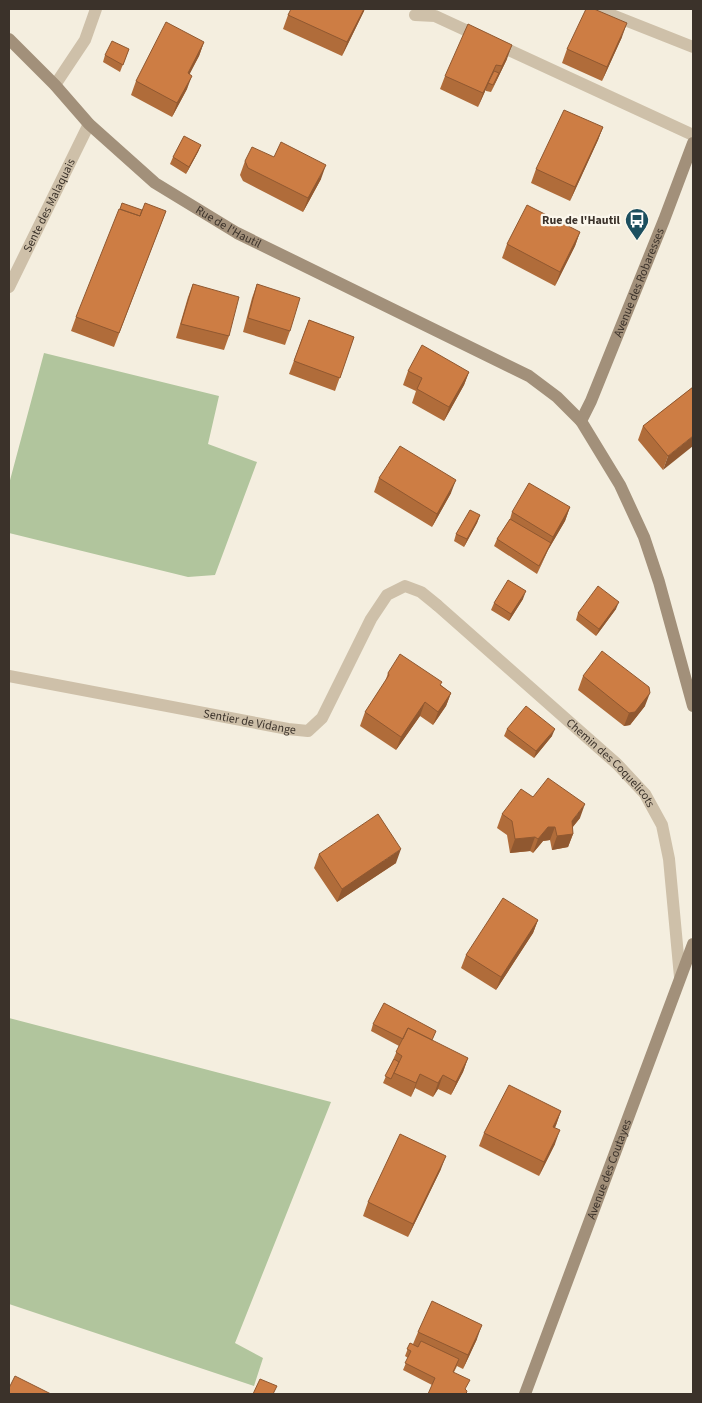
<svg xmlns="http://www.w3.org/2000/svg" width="702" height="1403" font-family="'Source Sans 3',sans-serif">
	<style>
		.green { fill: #b1c59d }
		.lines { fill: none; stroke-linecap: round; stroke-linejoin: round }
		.lane { stroke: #cec0a9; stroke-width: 12 }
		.street { stroke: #cec0a9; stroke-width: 12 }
		.secondary { stroke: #a2907a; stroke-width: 12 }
		.wall { fill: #b06c3a }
		.shaded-wall { fill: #905830 }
		.building { fill: #cd7d44; stroke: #905830 }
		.labels { text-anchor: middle; stroke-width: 4.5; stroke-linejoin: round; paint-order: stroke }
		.street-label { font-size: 12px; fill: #3b322a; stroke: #fbf7ec }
		.poi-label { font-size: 12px; font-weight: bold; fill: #3b322a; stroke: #fbf7ec; text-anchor: end }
	</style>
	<rect width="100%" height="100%" fill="#f4eedf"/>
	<path class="green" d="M44,353L219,396L208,444L257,462L215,575L188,577L9,533V484Z
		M9,1018L331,1102L235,1343L263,1358L254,1386L9,1304Z"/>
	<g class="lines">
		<g class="lane">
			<path d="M597,9L693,47"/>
			<path d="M415,15L435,16L693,135"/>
			<path d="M55,85L85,40L96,9"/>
			<path id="s1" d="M9,287L89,124"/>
			<path id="s2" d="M9,676L288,729L308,731L322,718L371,619L387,595L405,586L421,592L437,605"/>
		</g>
		<path class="street" id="s3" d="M437,605L617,764L645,794L662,825L669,859L680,977"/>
		<g class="secondary">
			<path id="s4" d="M9,39L55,85L89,124L155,183L237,233L529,376L557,397L581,421L620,485L644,537L659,582L693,706"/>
			<path id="s5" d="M581,421L591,401L664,220L693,143"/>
			<path id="s6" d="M525,1394L693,944"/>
		</g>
	</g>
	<path class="wall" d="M364,11L342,56L283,29L288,15Z
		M622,37L602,81L562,63L567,49Z
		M204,42L199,56L189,74L187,89L172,117L131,95L136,81Z
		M129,49L120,72L103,62L105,55Z
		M507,59L491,92L486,91V89L478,107L440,89L445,76Z
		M603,127L598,140L570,201L531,183L536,169Z
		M201,145L198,152L186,174L170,164L173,157Z
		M274,157L321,179L303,212L243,181L240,175L245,161Z
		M142,210L166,211L114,347L71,331L76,317Z
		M580,232L575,246L555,286L502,258L507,244Z
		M193,284L229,336L224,350L176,338L188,297Z
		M257,284L290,331L285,345L243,332L252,298Z
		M309,320L354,337L335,391L289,374Z
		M408,371L469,372L464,385L444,421L412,403L416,391L403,385Z
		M693,387L663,470L638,440L643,426Z
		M379,478L451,493L432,527L374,492Z
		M570,507L565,521L548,550L537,574L494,546L497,539L510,519L512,512Z
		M480,515L477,523L464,547L454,541L456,534Z
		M523,599L509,621L491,610L494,603Z
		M616,609L596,636L576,620L578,613Z
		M388,673L441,685L451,693L446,706L433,725L420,716L396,750L360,726L365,712L385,682Z
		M583,676L645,706L630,725L624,726L578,690Z
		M507,729L552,736L534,758L504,736Z
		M533,797L580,818L572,828L573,834L568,847L552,850L550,840L543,841L533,853L530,851L510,853L507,835L497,828L502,814Z
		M319,854L396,863L337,902L314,868Z
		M538,920L533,933L496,990L461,968L466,955Z
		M373,1024L468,1058L463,1072L451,1095L438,1089L433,1097L415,1088L411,1097L383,1083L399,1046L371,1031Z
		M561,1111L555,1128V1144L539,1176L479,1146L484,1133Z
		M441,1169L408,1237L363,1216L368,1202Z
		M418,1332L477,1339L463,1369L457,1366L454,1372L432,1385L403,1370L408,1358L405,1356L410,1343L413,1344Z"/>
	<path class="shaded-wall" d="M364,9H365L364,11L342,56L347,42Z
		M627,23L622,37L602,81L607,67Z
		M204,42L199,56L183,87L188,73Z
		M512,45L507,59L491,92L502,66Z
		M496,65L491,78L478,107L483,93Z
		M192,76L187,89L172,117L177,103Z
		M603,127L598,140L570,201L575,187Z
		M201,145L198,152L186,174L189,167Z
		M326,165L321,179L303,212L308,198Z
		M580,232L575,246L555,286L560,272Z
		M469,372L464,385L444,421L449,407Z
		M693,436V446L663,470L668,456Z
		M456,480L451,493L432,527L437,514Z
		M570,507L565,521L548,550L537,574L553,537Z
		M480,515L477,523L464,547L467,539Z
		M526,591L523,599L509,621L511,614Z
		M619,602L616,609L596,636L599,629Z
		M451,693L446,706L433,725L438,712Z
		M650,693L645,706L630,725L624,726L629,713Z
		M425,702L420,716L396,750L401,737Z
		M555,729L552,736L534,758L536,751Z
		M585,804L580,818L567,834H573L568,847L552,850L557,836L572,821Z
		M548,827H555L550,840L543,841L533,853L538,839Z
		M535,837L530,851L510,853L515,839Z
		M401,849L396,863L337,902L342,889Z
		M538,920L533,933L496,990L501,977Z
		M468,1058L463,1072L451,1095L456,1082Z
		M420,1074L415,1088L411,1097L416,1083Z
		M443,1075L438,1089L433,1097L438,1083Z
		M561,1111L556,1125L548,1141L553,1127Z
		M560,1130L555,1144L539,1176L544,1162Z
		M446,1156L441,1169L408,1237L413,1224Z
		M482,1325L477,1339L463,1369L468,1355Z"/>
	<path class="building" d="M291,9H364L347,42L288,15Z
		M586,9H594L627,23L607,67L567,49Z
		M166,22L204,42L188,73L192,76L177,103L136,81Z
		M468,24L512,45L502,66L496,65L483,93L445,76Z
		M112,41L129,49L123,65L105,55Z
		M494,71L499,73L493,85L488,83Z
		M564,110L603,127L575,187L536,169Z
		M184,136L201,145L189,167L173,157Z
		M281,142L326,165L308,198L248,168L245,161L252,147L274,157Z
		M122,203L142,210L140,216L120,209Z
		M145,203L166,211L119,333L76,317L119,209L140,216Z
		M527,205L580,232L560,272L507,244Z
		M193,284L239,297L229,336L181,324Z
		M257,284L300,298L290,331L248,318Z
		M309,320L354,337L340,378L294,361Z
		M422,345L469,372L449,407L417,389L422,378L408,371Z
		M693,387V436L668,456L643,426Z
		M400,446L456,480L437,514L379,478Z
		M529,483L570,507L553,537L512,512Z
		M470,510L480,515L467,539L456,534Z
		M510,519L551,543L539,566L497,539Z
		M508,580L526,591L511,614L494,603Z
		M598,586L619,602L599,629L578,613Z
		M602,651L649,687L650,693L635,712L629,713L583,676Z
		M400,654L442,682L440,685L451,693L438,712L425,702L401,737L365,712L389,675L388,673Z
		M526,706L555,729L536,751L507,729Z
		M548,778L585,804L572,821L573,834L557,836L555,827H548L538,839L535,837L515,839L512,821L502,814L521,789L533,797Z
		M378,814L401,849L342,889L319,854Z
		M503,898L538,920L501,977L466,955Z
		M384,1003L436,1031L432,1040L408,1028L403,1039L373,1024Z
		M408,1028L468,1058L456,1082L443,1075L438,1083L420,1074L416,1083L394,1073L402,1056L396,1052Z
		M394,1059L399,1062L391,1079L385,1076Z
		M509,1085L561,1111L553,1127L560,1130L544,1162L484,1133Z
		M400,1134L446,1156L413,1224L368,1202Z
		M432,1301L482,1325L468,1355L418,1332Z
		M421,1341L459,1359L453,1372L470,1380L465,1389L467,1391L466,1394H428L435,1378L405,1363L411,1351L407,1349L410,1343L418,1347Z
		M15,1376L51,1394H9V1388Z
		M260,1379L277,1386L273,1394H253Z"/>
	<defs>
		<g id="bus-pin" transform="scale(1.25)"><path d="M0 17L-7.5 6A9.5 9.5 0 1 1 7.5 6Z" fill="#1c4f5f" stroke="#fbf7ec"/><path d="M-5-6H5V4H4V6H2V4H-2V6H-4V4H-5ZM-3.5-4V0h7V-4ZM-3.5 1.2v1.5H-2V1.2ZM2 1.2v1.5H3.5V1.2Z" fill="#fff"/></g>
	</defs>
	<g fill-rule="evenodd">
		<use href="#bus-pin" x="637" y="220"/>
	</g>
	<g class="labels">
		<g class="street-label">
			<text dy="4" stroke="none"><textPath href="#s1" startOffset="91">Sente des Malaquais</textPath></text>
			<text dy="4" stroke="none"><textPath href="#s4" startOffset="291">Rue de l'Hautil</textPath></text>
			<text dy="4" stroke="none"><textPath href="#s5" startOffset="150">Avenue des Robaresses</textPath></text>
			<text dy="4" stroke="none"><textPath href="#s2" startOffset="245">Sentier de Vidange</textPath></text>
			<text dy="4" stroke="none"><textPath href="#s3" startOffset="235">Chemin des Coquelicots</textPath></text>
			<text dy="4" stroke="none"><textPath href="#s6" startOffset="240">Avenue des Coutayes</textPath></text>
		</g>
		<g class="poi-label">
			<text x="620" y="224">Rue de l'Hautil</text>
		</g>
	</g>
	<rect width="702" height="1403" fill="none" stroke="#3b322a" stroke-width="20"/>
</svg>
